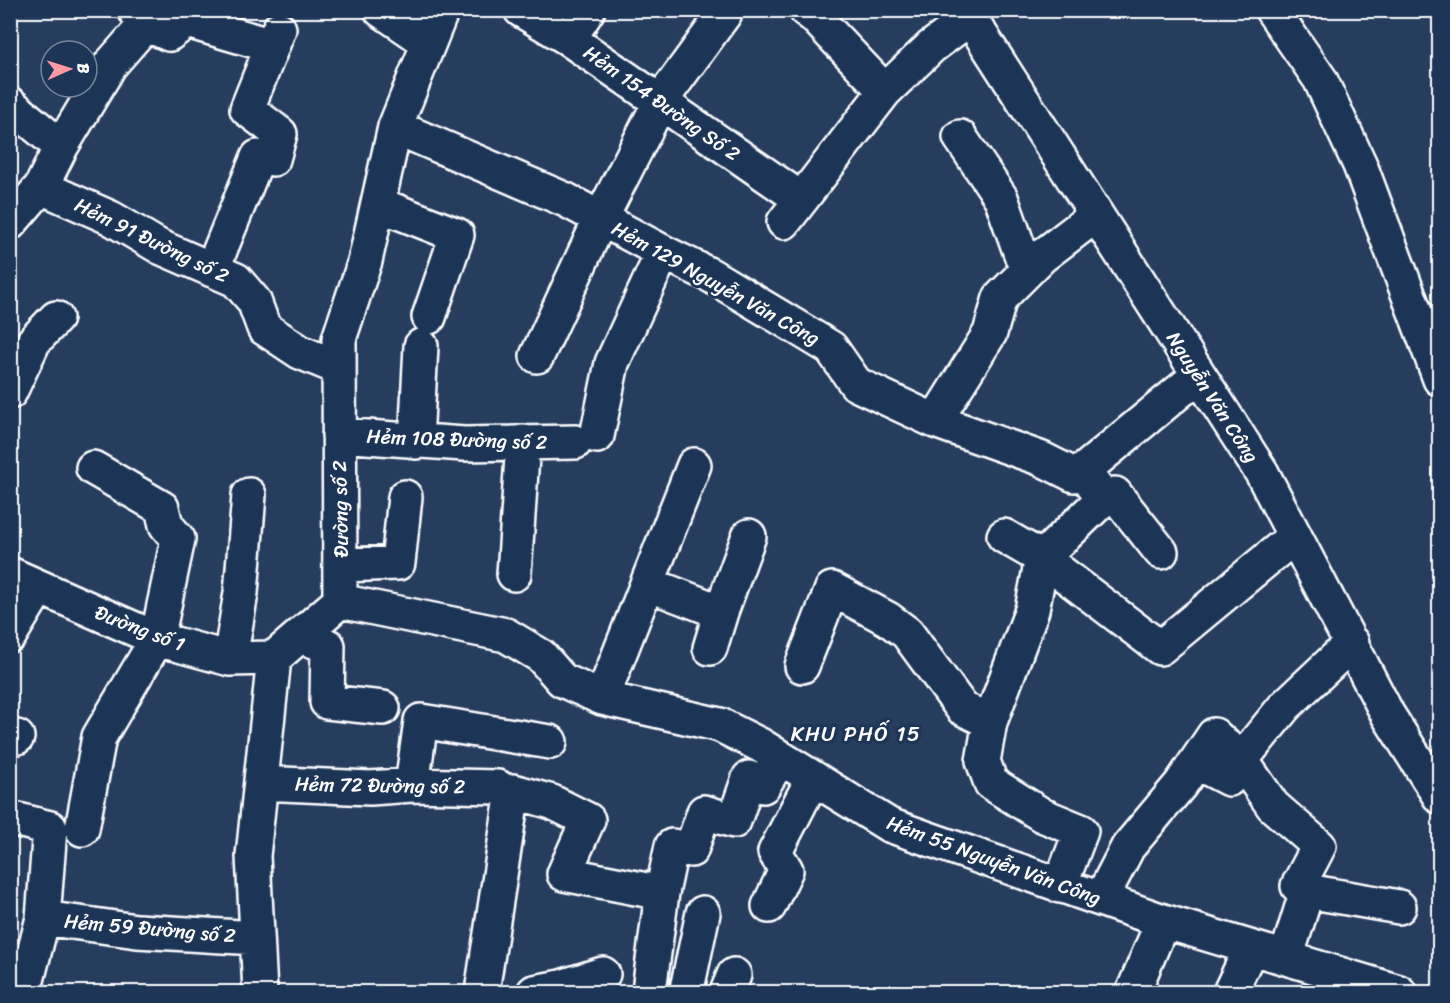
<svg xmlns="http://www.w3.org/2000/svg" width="1450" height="1003" font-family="Sriracha,sans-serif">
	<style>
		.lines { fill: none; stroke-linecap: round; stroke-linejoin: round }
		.minor-casing { stroke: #fff; stroke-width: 38 }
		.minor { stroke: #1d3557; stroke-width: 33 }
		.labels { text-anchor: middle; stroke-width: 6; stroke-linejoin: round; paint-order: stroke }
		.street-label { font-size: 20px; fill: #fff; stroke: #1d3557 }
		.neighbourhood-label { font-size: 21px; letter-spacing: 1.5px; fill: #fff; stroke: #1d3557 }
	</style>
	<rect width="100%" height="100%" fill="#263d5e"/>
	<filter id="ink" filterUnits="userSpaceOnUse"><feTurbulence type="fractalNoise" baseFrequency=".0167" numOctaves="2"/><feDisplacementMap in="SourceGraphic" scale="12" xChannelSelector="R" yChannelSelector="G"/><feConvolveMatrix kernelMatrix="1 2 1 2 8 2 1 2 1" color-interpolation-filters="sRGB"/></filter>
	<g filter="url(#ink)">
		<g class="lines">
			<g class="minor-casing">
				<path id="minor" d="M135,10L146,24L169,34L187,21L262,43
					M381,10L428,42
					M521,10L569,39L801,199
					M806,10L814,16L885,91
					M965,10L1262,473L1388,715L1440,797
					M1272,10L1320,79L1360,165L1440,379
					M569,39L588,10
					M10,104L61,147L41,187L111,218L160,247L236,280L254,301L264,328L300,352L339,368
					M395,127L566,200L663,252L710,275L831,348L856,384L935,421L1042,459L1074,475L1083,471L1199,375
					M960,137L1001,198L1027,271
					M61,147L110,65L146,24
					M378,204L457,235L429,317
					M784,222L885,91L931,47L970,18
					M10,223L41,187
					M212,270L258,157L273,159L280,134L247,109L279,29
					M537,356L601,218L660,102L725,13
					M10,392L34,341L56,318
					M935,421L990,333L1000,298L1041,257L1096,215
					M339,435L464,444L575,442
					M597,436L612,363L663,252
					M416,442L421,346
					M1093,484L1104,498L1115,494L1161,552
					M1004,536L1042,558L1160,648L1295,536
					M341,565L398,563L405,497
					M10,574L157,639L230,659L274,658
					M514,574L523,442
					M648,584L721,612
					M340,601L506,635L541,656L562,680L602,698L720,725L760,745L889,825L1163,921L1399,992
					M10,635L39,587
					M300,636L328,646L327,702L383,708
					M710,648L721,612L749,536
					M230,659L241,593L249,495
					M802,666L832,589L888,619L907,633L962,708L990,722L983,761L991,783L1042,815L1081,831L1060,886
					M602,698L694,465
					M990,722L1032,610L1042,558L1104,498
					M10,736L17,737
					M1196,762L1229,779L1241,760L1273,806L1319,846L1298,886L1307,891
					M261,783L370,788L412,785L498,787
					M412,785L421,721L550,742
					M10,818L50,828L43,918L24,992
					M82,829L99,737L157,639L178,539L166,525L162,508L93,468
					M1101,899L1128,847L1181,784L1214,735L1241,760L1285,706L1352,643
					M769,906L786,870L775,852L813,778
					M43,918L137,931L257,938
					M1286,958L1307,891L1399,907
					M650,983L662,893L672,846L691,850L704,812L734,821L749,778L763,786L780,758
					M687,989L703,913
					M260,992L253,856L274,658L340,601L339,339L365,261L395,127L442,10
					M482,992L513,791L552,802L588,820L564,874L662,893
					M534,992L561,987L603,974
					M727,992L734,975
					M1133,992L1163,921
					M1230,992L1251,948"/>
			</g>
			<use href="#minor" class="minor"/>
		</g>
	</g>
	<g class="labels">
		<g class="street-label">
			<text transform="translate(662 103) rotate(35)" y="7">Hẻm 154 Đường Số 2</text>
			<text transform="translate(152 240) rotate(26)" y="7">Hẻm 91 Đường số 2</text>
			<text transform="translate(716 283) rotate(29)" y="7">Hẻm 129 Nguyễn Văn Công</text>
			<text transform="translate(1213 397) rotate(57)" y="7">Nguyễn Văn Công</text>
			<text transform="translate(457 439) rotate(2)" y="7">Hẻm 108 Đường số 2</text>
			<text transform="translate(340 509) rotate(-91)" y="7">Đường số 2</text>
			<text transform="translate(140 628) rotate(21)" y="7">Đường số 1</text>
			<text transform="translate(380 785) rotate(1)" y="7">Hẻm 72 Đường số 2</text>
			<text transform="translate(994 860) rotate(20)" y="7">Hẻm 55 Nguyễn Văn Công</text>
			<text transform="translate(150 928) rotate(5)" y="7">Hẻm 59 Đường số 2</text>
		</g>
		<g class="neighbourhood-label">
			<text x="856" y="741">KHU PHỐ 15</text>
		</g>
	</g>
	<rect width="1450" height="1003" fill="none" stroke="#1d3557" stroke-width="36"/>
	<rect x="18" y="18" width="1414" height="967" fill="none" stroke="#fff" stroke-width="2" filter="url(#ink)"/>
	<g transform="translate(69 69) rotate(87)"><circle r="28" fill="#1d3557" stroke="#77869a" stroke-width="1.5"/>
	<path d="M0-4.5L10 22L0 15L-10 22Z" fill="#ff9aa2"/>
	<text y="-9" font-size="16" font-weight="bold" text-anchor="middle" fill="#ffffff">B</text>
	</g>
</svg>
